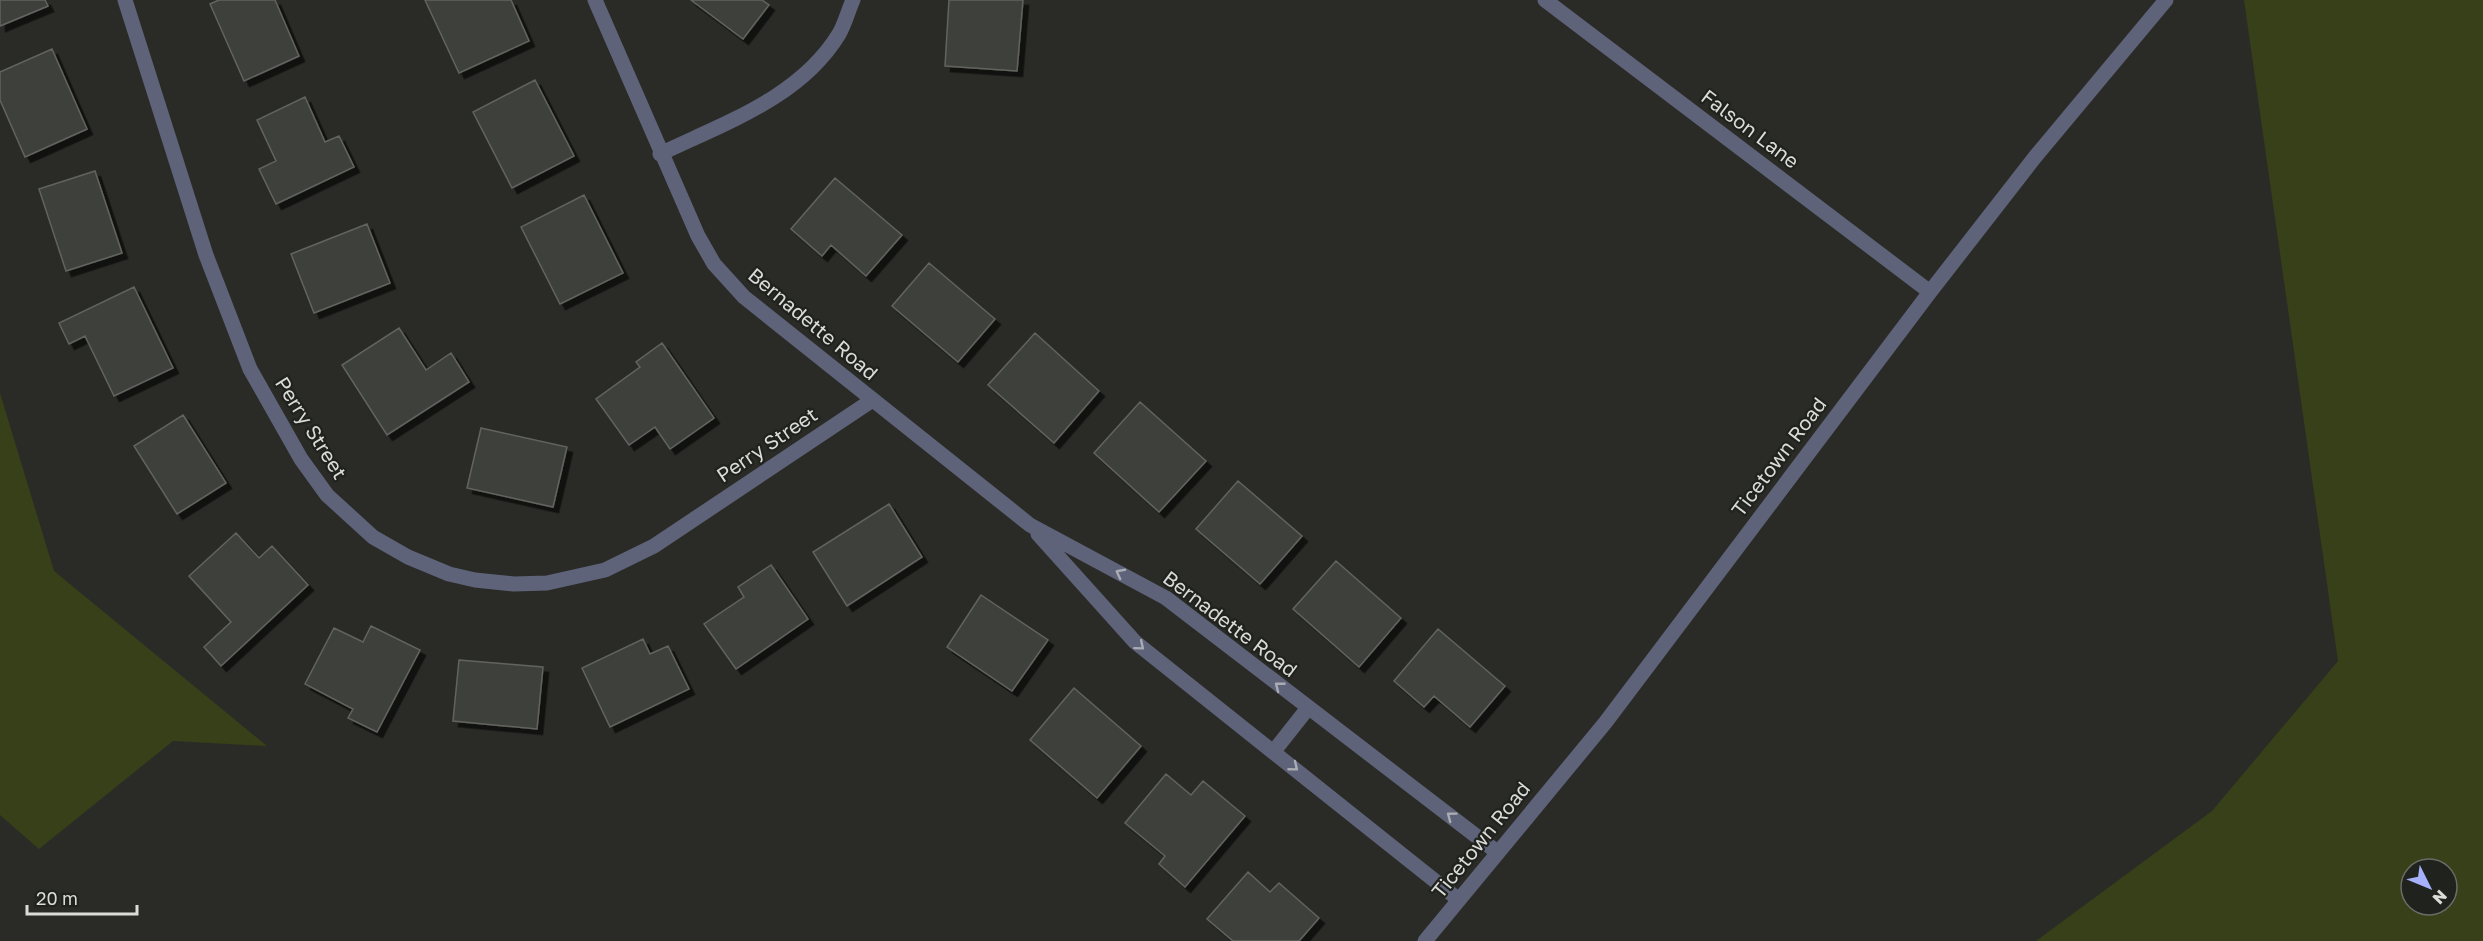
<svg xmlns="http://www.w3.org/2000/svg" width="2483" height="941" font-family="'Golos Text',sans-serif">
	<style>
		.green { fill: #374018; fill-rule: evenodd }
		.building { fill: #3e3f3b; stroke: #62645f; stroke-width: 1.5; filter: url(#shadow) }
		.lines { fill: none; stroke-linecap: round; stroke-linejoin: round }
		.minor { stroke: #5f6379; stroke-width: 15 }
		.oneway { stroke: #a9acb3 }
		.labels { text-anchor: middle; stroke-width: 4.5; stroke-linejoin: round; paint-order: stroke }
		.street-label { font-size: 20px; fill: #dbdcd9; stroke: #20221d }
	</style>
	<defs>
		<filter id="shadow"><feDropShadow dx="5.5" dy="5.5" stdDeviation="0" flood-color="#0009"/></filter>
	</defs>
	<rect width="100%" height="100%" fill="#2a2b27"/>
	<path class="green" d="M2244,0H2483V941H2036L2212,811L2338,661ZM2411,869H2447V905H2411Z
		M0,393L54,571L267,746L173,741L39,849L0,815Z"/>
	<path class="building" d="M0,0H45L48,6L0,26Z
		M219,0H275L299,56L244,81L210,4Z
		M425,0H511L529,41L459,73Z
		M691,0H762L769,5L743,39Z
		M949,0H1023L1017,71L945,66Z
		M52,49L87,129L25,157L0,100V72Z
		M535,80L574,156L512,188L473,112Z
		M305,97L325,142L339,136L354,167L276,204L259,169L276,161L257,120Z
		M95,171L122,253L66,271L39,189Z
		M835,178L902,235L866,276L831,245L822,256L791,229Z
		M584,195L623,273L560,304L521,227Z
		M367,224L390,283L314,313L291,254Z
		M929,263L995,319L958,362L892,306Z
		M134,287L173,368L114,396L85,336L69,344L59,323Z
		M399,328L426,370L451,353L469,382L387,435L342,365Z
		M1035,333L1099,391L1054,443L988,385Z
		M662,343L714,418L670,449L655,427L629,445L596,399L640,367L636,362Z
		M1140,402L1206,461L1159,512L1094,453Z
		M183,415L226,483L177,514L134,446Z
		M481,428L567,447L553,507L467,488Z
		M1238,481L1302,536L1260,584L1196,529Z
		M889,504L922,557L847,606L813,552Z
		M236,533L259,558L272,546L308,585L221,666L204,647L231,622L189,576Z
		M1336,561L1401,618L1359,667L1293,609Z
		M771,565L808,619L736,669L704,624L744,597L738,587Z
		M981,595L1048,640L1012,691L947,647Z
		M371,626L420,650L377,732L348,718L353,709L305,684L334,628L363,642Z
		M1438,629L1505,686L1470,727L1434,696L1424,707L1394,681Z
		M643,639L650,654L668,646L689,689L610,727L582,668Z
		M459,660L543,667L537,729L453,721Z
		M1074,688L1141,746L1097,798L1030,740Z
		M1166,774L1191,795L1203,781L1245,816L1185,887L1159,864L1165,856L1125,823Z
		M1248,872L1270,892L1279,883L1319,918L1299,941H1233L1207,919Z"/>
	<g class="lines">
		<path class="minor" d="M125,0L206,255L250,369L301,459L327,495L373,537L408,557L449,574L475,580L514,584L547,583L605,570L654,546L871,401
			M595,0L698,236L714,264L744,297L1030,525L1166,598L1497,852
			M1545,0L1930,292
			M660,154C724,123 800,98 839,34C845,24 848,11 853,0
			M1038,534L1135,642L1459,900
			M1274,751L1308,708
			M1425,941L1605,723L1930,292L2035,157L2166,0"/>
	</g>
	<defs><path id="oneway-chevron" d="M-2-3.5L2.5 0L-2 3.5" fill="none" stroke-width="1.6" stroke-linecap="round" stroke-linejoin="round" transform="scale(1.5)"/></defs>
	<g class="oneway">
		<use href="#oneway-chevron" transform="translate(1120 573) rotate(-152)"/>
		<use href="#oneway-chevron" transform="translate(1140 646) rotate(40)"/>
		<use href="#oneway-chevron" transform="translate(1279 686) rotate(-142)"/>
		<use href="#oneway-chevron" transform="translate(1294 767) rotate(39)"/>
		<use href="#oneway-chevron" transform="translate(1451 816) rotate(-143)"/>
	</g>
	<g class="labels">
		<g class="street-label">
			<text transform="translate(1750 129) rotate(37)" y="7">Falson Lane</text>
			<text transform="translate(813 324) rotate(40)" y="7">Bernadette Road</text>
			<text transform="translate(311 428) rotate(58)" y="7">Perry Street</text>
			<text transform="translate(767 445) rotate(-34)" y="7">Perry Street</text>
			<text transform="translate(1779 457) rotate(-53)" y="7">Ticetown Road</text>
			<text transform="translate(1230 624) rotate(37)" y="7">Bernadette Road</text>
			<text transform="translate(1481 840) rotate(-51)" y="7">Ticetown Road</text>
		</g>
	</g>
	<g transform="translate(2429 887) rotate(133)"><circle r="28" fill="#20221d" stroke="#6b6c68" stroke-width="1.5"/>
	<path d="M0-4.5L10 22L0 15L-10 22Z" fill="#a6b1fc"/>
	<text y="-9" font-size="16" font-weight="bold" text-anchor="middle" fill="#dbdcd9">N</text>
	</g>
	<path d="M27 905v9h110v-9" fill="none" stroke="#dbdcd9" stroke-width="3"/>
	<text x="36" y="905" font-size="18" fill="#dbdcd9" stroke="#20221d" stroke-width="4.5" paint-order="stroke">20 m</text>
</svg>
